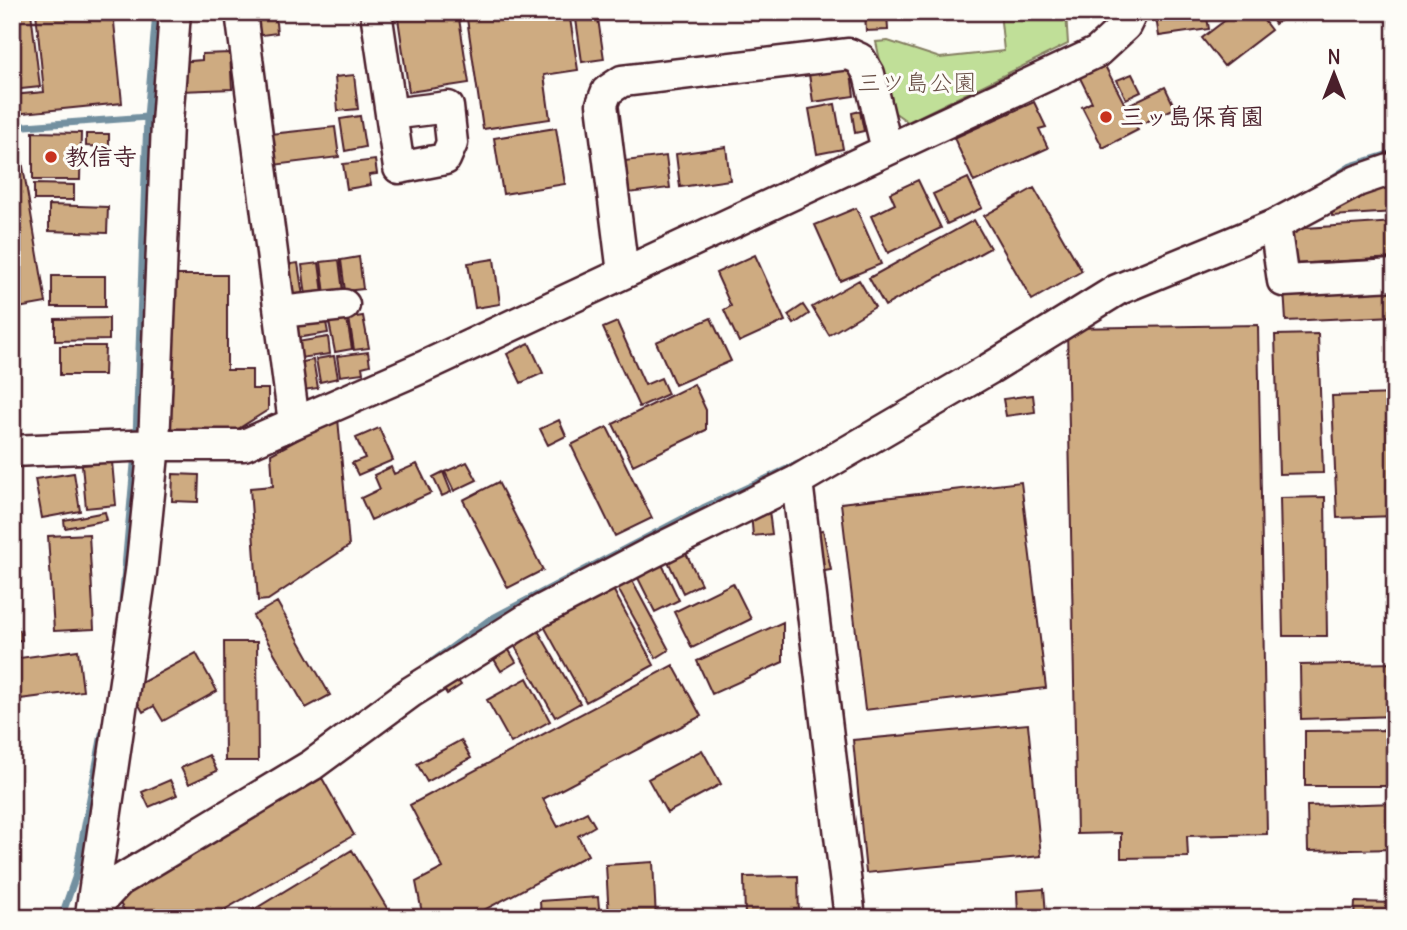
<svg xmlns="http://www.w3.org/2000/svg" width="1407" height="930" font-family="Delius,'Klee One',sans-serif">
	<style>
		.green { fill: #c0df98; stroke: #857f62; stroke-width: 2 }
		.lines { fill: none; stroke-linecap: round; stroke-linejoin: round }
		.stream { stroke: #7390a0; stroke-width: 7 }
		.building { fill: #ceab81; stroke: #4a1f2b; stroke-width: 2 }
		.minor-casing { stroke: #4a1f2b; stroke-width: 35 }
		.minor { stroke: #fdfcf7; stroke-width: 30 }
		.poi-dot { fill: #c8321e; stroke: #fdfcf7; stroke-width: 2.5 }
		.labels { text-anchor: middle; stroke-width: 6; stroke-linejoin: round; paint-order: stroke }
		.park-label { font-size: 24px; fill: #684f46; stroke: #fdfcf7 }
		.poi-label { font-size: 24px; font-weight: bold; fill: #4a1f2b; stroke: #fdfcf7; text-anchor: start }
	</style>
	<rect width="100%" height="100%" fill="#fdfcf7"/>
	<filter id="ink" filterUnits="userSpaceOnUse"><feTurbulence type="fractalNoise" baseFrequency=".0143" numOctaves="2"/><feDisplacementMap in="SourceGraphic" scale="14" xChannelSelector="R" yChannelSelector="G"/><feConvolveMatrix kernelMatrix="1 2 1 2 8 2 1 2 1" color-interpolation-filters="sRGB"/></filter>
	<g filter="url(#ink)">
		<path class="green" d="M1000,12H1066L1068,44L908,122L891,110L876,42L888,41L940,58L1004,51Z"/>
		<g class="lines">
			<path class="stream" d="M12,127L147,117
				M1331,179L1351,166L1395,152
				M136,438L147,117L156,12
				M122,602L135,453
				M433,661L489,620L703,508L798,464
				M61,918L75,878L102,734
				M71,918L83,904"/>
		</g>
		<path class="building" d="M12,12H31L40,87L12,90Z
			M36,12H113L122,103L14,114L12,95L44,92Z
			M397,12H458L469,83L409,92Z
			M466,12H569L578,70L544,75L550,119L483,129Z
			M575,12H597L604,59L582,62Z
			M865,12H887L888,30L866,31Z
			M1155,12H1206L1209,29L1159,36Z
			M1236,12H1257L1271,30L1224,66L1202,38Z
			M1268,12H1292L1275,24Z
			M275,13L277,33L255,36L252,16Z
			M1390,16H1395V86Z
			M230,53L232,89L181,91L179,62L202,60V54Z
			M1104,64L1138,130L1103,148L1082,107L1092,102L1079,76Z
			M842,70L851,73L854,96L813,102L809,74Z
			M1132,74L1141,92L1126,99L1117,80Z
			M354,75L358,109L338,111L335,77Z
			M1165,87L1175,108L1140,125L1130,104Z
			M1034,102L1046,127L1039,129L1048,148L974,182L954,138Z
			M835,104L843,149L817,154L809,109Z
			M860,111L864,131L855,133L852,113Z
			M360,116L365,147L345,151L340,119Z
			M335,127L339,157L274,165L271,134Z
			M556,128L565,184L503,194L494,138Z
			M33,132L81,133L80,180H33Z
			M86,134H109V147L86,146Z
			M18,137L46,303L12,309V138Z
			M726,147L730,180L680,187L676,154Z
			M666,156L670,188L628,193L624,161Z
			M375,160L377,174L369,175L371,185L347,189L343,164Z
			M968,178L982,208L947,224L933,194Z
			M1395,178V212L1332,216L1331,206Z
			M918,180L941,228L888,253L871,216L895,204L890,193Z
			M34,184L74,185V200H34Z
			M1034,188L1082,271L1032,300L984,216Z
			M49,205L108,207L107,233L49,231Z
			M856,208L881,264L840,281L815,225Z
			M974,220L990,248L885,306L869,278Z
			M1395,222V258L1293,264L1291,229Z
			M755,255L785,321L739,342L724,310L731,306L716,273Z
			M359,257L363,289L345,291L341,260Z
			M494,259L500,304L475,308L468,263Z
			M339,260L343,292L325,294L321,262Z
			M298,263L303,296L287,298L283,265Z
			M319,263L323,293L306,296L302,265Z
			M167,275H227V370H252V389H268V410L238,429H167Z
			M52,276H105V307H52Z
			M859,280L875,307L829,335L812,307Z
			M1395,284V316L1286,321L1284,289Z
			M803,305L809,314L794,324L788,315Z
			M363,316L369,348L354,350L349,318Z
			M325,317L328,333L296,338L294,322Z
			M109,318V340L55,341V319Z
			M711,318L731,361L675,385L656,342Z
			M347,319L352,349L335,352L329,322Z
			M617,322L645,385L661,378L668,394L639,407L603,328Z
			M1258,325L1267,834L1187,836L1188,857L1121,858V833L1077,834L1067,328Z
			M1318,334L1323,473L1279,474L1275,335Z
			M328,337L330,354L300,358L297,342Z
			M529,343L543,373L521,383L507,354Z
			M60,346H105L104,375H60Z
			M368,352L370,365L362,367L363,373L340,376L337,356Z
			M334,356L338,378L320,382L316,359Z
			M313,360L318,388L303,390L298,363Z
			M694,384L706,410V430L633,465L613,424Z
			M1395,394V516L1337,518L1332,396Z
			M1033,395L1035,412L1006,416L1003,399Z
			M338,418L349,546L268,600L258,601L250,488L273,486L271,454Z
			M559,420L566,436L548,445L540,429Z
			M607,427L652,518L615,536L571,445Z
			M379,428L393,460L358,475L352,463L365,458L356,438Z
			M112,462L116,505L86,508L82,465Z
			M467,462L477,480L454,491L445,472Z
			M417,464L431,493L371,520L361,498L380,489L374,475L391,467L394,474Z
			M443,472L451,492L442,496L433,477Z
			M74,473L80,511L42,518L35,479Z
			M173,474L199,475L198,502L172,501Z
			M498,482L543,570L508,588L463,500Z
			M1021,482L1046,688L865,710L841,503Z
			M1325,497L1327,636H1283L1280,498Z
			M769,511L772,534L753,536L751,513Z
			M105,512L107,520L65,528L64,520Z
			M823,530L831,570L818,572L810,532Z
			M89,534L94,629L54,631L48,536Z
			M684,549L701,584L683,593L666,557Z
			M660,560L679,600L655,612L635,572Z
			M631,579L669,650L656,658L617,587Z
			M609,582L654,665L586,702L540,619Z
			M733,583L751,619L692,648L674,612Z
			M277,602L330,695L306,708L253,616Z
			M533,622L580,703L555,717L509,636Z
			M783,622V662L712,694L697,661Z
			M21,630L22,640L12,641V632Z
			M503,640L516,662L501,671L488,649Z
			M224,642H257L258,761H225Z
			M78,650L83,691L12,700V659Z
			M196,653L217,691L163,721L154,706L143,712L130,689Z
			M1395,663V716L1301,719L1300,665Z
			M673,665L701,716L543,799L558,827L587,812L595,826L578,836L588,855L469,918H423L416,882L443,868L410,805Z
			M452,672L461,685L447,694L438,680Z
			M527,678L550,721L511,743L487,700Z
			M1028,724L1041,856L866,873L853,740Z
			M1395,730V786H1305V731Z
			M461,740L471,758L427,782L417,764Z
			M702,750L721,784L667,813L648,779Z
			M209,755L217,771L189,784L181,768Z
			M322,778L354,835L210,918H129L116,897Z
			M170,780L177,795L149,807L142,792Z
			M1395,803V849L1308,851L1307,806Z
			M352,850L393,918H240Z
			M653,862L656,918H609L606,865Z
			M798,876L799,918H745L744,877Z
			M1044,889L1046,914L1018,916L1017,891Z
			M598,897L600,918H541L540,901Z
			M1355,902L1395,903V918H1354Z"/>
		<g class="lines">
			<g class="minor-casing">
				<path id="minor" d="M241,12L294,423
					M376,12L399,168L445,159L452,143L448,107L391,114
					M1275,225L1283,281L1395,275
					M623,273L602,104L607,91L622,81L849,54L860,59L869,74L887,150
					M280,312L344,305
					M12,451L154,445H244L423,367L1097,52L1125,26L1132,12
					M797,481L850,918
					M92,910L119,881L312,765L411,692L542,610L649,554L797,481L989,369L1117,290L1275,225L1357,181L1395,168
					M91,914L141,572L154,445L167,123L175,12"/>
			</g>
			<use href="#minor" class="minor"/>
		</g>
	</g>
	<g class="poi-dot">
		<circle cx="1106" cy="117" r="7"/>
		<circle cx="51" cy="157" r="7"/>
	</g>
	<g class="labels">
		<g class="park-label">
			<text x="917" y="91">三ツ島公園</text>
		</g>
		<g class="poi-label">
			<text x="1120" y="125">三ッ島保育園</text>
			<text x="65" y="165">教信寺</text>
		</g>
	</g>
	<rect width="1407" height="930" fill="none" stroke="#fdfcf7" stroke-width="42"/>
	<rect x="21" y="21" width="1365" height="888" fill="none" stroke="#4a1f2b" stroke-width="2.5" filter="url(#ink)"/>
	<g transform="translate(1334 74)" stroke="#fdfcf7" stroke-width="5" paint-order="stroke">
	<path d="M0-5L12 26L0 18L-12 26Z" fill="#4a1f2b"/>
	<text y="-10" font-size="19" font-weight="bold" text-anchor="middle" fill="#4a1f2b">N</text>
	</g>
</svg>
